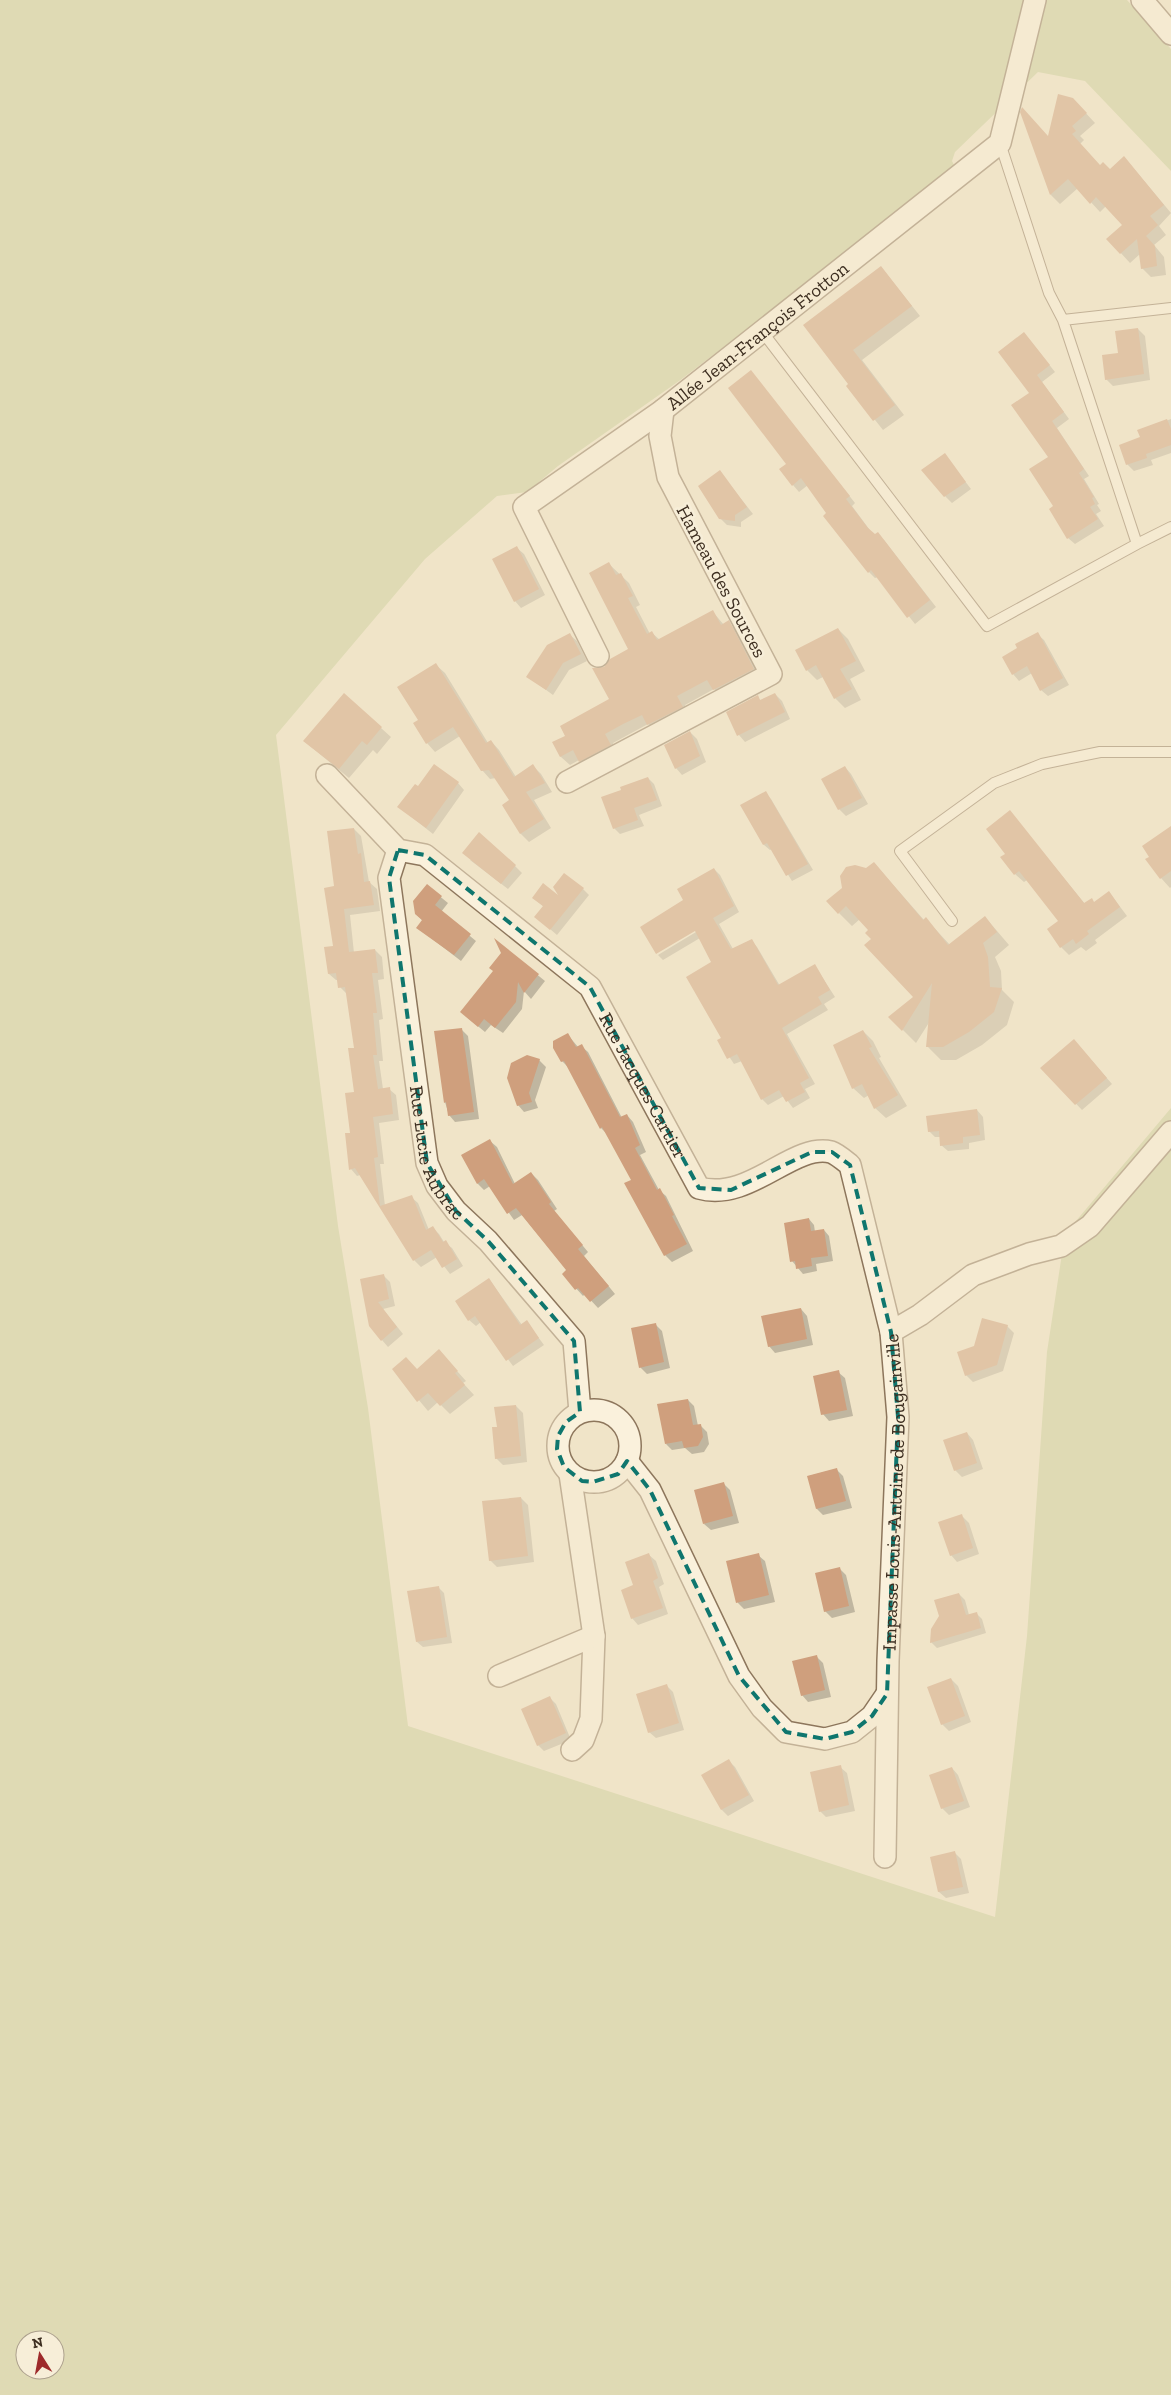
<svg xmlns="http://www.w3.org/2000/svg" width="1171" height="2395" font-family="'Zilla Slab',serif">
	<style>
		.green { fill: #c9cf9b; fill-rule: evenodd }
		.shadow { fill: #0003 }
		.building { fill: #cf9f7d }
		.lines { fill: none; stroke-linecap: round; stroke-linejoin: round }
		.service-casing { stroke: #8d765c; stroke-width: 12 }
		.minor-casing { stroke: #8d765c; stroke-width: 24 }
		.service { stroke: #faf1dc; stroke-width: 10 }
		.minor { stroke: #faf1dc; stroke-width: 21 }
		.marked { fill: none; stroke: #0f766e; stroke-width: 4; stroke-dasharray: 10 6; stroke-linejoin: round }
		.labels { text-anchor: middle; stroke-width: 5; stroke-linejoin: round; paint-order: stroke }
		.street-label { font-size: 19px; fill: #3d2e20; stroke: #f7eed8 }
	</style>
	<rect width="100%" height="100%" fill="#f0e4c8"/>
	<path class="green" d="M0,0H1127L1171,49V171L1085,81L1038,72L955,152L952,161L954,165L927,192L679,381L558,466L527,492L497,496L425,559L276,735L338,1226L368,1408L408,1726L995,1917L1027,1636L1047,1352L1065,1234L1171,1108V2395H0ZM25,2340H55V2370H25Z"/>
	<path class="shadow" d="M1082,109L1095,123L1080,136L1084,140L1080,144L1100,166L1110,170L1124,157L1171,213L1159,226L1166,235L1154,245L1164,257L1166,275L1151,277L1142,268L1140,254L1130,263L1108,239L1123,225L1106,206L1100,212L1078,188L1060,204L1051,195L1022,112L1049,138Z
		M881,267L920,316L862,360L904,415L883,430L848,386L850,384L805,325Z
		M1138,329L1145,336L1150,380L1113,386L1106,379L1119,354Z
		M1024,333L1055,372L1042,382L1069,419L1057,428L1089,476L1084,479L1099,504L1097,505L1101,511L1096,514L1104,526L1075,544L1068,538L1055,507L1050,457L1030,393Z
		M751,372L855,503L852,506L872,533L884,540L936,607L915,624L878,577L875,578L869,572L808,485L799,492L793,485L788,464Z
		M1171,419V453L1151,460L1153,465L1134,471L1127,464L1141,438L1139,431Z
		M944,454L971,489L952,503L945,496Z
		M720,472L753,514L741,522V527L727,525L720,518Z
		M517,548L524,554L545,595L521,608L515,601Z
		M609,564L629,583L640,605L636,607L650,634L652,633L660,640L713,612L724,625L728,622L737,631L762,678L723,698L714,689L685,705L691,715L657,733L648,724L613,743L618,754L588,770L579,760L570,765L561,757L554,743L566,736L611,700L605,668L630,650Z
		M838,629L848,639L865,671L850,679L861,700L845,708L835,698L823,677L817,680L807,670Z
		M1037,634L1044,640L1069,685L1048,696L1041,690L1032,673L1019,681L1013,674L1019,649Z
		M570,635L577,641L587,661L569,670L553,695L527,676Z
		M436,665L445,673L488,743L491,741L499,750L516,777L533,766L541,774L552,792L534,800L551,828L529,842L521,834L503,805L511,800L496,778L490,779L482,770L460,736L435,752L427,743L420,721Z
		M775,694L782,701L790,719L745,742L739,735L757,697L761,701Z
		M381,728L391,737L377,754L373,750L349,778L304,741Z
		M690,732L697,739L706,762L682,775L676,768Z
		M845,767L851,774L868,804L846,816L839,809Z
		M648,778L654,784L662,806L639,815L644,826L620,834L614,828Z
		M458,783L464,790L433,834L399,807L418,788Z
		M765,793L771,799L813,870L792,881L772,849L770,850L764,845L742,806Z
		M1010,812L1085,904L1095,903L1109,892L1127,916L1095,940L1097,943L1086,951L1081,947L1069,955L1061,947L1060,921L1027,880L1024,882L1015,874L1007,854Z
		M354,829L361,836L369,882L377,889L380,911L350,915L354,953L375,950L382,957L384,979L378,980L383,1019L379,1020L383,1061H379L383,1089H389L396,1095L399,1120L379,1123L384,1164H380L385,1206L411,1197L418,1203L429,1230L432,1227L439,1234L444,1242L452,1248L463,1266L450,1274L437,1257L421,1267L414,1260L360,1175L357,1176L351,1169L356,1049L347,994L340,987L339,980H336L329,974L334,947L336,887Z
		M1171,830V887L1170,888L1161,878L1151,857Z
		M470,860L515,866L522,873L508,889Z
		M874,863L924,920L926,919L950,945L985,917L1009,945L995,957L1001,971L1002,990L1014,1002L1007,1025L982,1045L956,1060H941L928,1047L930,1021L916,1043L890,1017L914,997L872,939L870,930L860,919L852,926L839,913L866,870Z
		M714,869L720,875L739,912L719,924L733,949L751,940L757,947L780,986L815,966L835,997L824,1004L828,1010L787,1034L815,1084L805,1089L810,1098L793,1108L784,1096L768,1105L762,1099L742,1061L734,1064L719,1041L723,1038L712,963L700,938L663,960L658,955L701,929L685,901Z
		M427,886L448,903L441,912L476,941L461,961L418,928L423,921L416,914Z
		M583,889L589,895L557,935L536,917L544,907L533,898L562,900Z
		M498,943L545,981L531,999L524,991L522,1009L503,1033L491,1025L485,1032L468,1018L503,953Z
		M461,1029L468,1036L479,1119L455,1122L449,1115L445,1102Z
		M863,1031L873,1041L881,1057L879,1058L907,1106L886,1118L875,1108L869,1095L864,1098L853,1088Z
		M568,1035L578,1047L581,1046L588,1052L622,1118L627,1115L633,1122L646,1152L640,1155L659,1190L666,1196L693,1251L672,1262L665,1255L626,1184L633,1180L608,1135L601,1128L569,1068L562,1061Z
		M1079,1046L1112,1084L1082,1110L1042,1068Z
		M539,1060L546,1067L535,1100L538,1108L524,1112L518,1105Z
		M977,1110L983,1117L985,1140L969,1143V1149L948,1151L941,1145L940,1137H935L929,1131Z
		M490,1141L497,1147L515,1184L531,1173L538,1180L557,1209L554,1211L588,1252L584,1256L615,1294L598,1308L585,1294L583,1296L563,1274L568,1271L522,1215L514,1220L490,1186L484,1190L478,1184L462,1155Z
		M809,1219L814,1225L815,1232L824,1230L829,1236L833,1261L816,1264L817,1271L803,1274L792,1261Z
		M384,1276L390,1282L395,1306L383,1309L403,1334L388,1347L370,1326Z
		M489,1279L522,1325L527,1322L544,1345L513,1366L481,1322L476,1326L469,1320Z
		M801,1309L807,1316L813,1345L775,1353L769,1346Z
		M655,1324L662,1331L670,1368L647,1374L640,1367Z
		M1007,1326L1014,1333L1003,1371L973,1382L966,1375L975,1347Z
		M448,1361L466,1381L463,1383L474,1395L450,1414L438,1402L428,1411L393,1369L417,1370Z
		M838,1372L845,1378L853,1416L829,1421L823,1414Z
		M688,1400L694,1406L698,1426L700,1425L707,1432L709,1444L704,1452L692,1454L685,1448L672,1450L666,1444Z
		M516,1406L523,1413L527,1462L503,1465L496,1458L498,1428Z
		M967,1433L973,1440L983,1469L962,1477L955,1470Z
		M836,1469L843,1476L852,1508L823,1515L817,1509L809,1476Z
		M724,1484L730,1490L739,1523L711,1530L704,1524Z
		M521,1498L528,1505L534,1562L497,1567L490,1560Z
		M963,1517L969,1523L979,1554L957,1562L951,1555Z
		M649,1555L656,1561L664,1584L659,1587L668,1614L638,1625L632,1618L635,1586Z
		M758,1555L765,1561L775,1602L744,1609L738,1603L728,1562Z
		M839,1568L846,1575L855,1612L832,1618L825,1611Z
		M438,1587L444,1593L452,1643L423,1647L417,1642Z
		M959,1594L965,1600L969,1615L976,1613L982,1619L986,1633L937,1648L931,1642Z
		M816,1656L823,1663L831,1697L808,1702L802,1695Z
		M951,1679L958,1686L971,1722L949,1731L942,1724Z
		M667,1686L673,1692L684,1730L656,1738L649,1732Z
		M550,1698L556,1704L571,1740L544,1751L538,1745Z
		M729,1761L735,1767L754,1801L728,1816L722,1810L703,1775Z
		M840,1767L847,1773L855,1811L826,1817L820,1811Z
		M952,1768L958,1775L970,1807L949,1815L942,1808Z
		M955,1853L961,1859L969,1893L946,1898L939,1892L932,1858Z"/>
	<path class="building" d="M1058,94L1073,98L1087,113L1072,126L1076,131L1072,134L1100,165L1103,162L1110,169L1124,156L1164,205L1150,216L1158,225L1146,236L1155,246L1157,266L1141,269L1137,239L1120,254L1106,239L1122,225L1096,197L1090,204L1068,179L1050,195L1020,112L1022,107L1048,136Z
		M881,266L912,306L853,350L895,405L873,421L846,386L848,384L803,325Z
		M1138,328L1144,374L1105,380L1102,355L1118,353L1115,331Z
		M1024,332L1050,365L1037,375L1064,412L1052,421L1084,469L1079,473L1094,497L1092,498L1095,504L1090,507L1098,519L1067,539L1049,509L1053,506L1029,469L1048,457L1011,405L1029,393L998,352Z
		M751,370L850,496L846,499L868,528L875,534L878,532L930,600L907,618L871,570L868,573L823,516L826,513L801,478L792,486L779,469L786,464L728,388Z
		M1167,419L1171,429V445L1146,454L1147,458L1126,465L1119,445L1140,437L1137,430Z
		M945,453L966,482L944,497L921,470Z
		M720,470L747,507L735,515V521L719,519L698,486Z
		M517,546L539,589L514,602L492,559Z
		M609,562L616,575L621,573L628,587L633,596L628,598L647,634L652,631L657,640L713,610L721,625L729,620L754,669L713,690L707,680L677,696L683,707L647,725L642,715L623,724L605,734L611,745L579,762L573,750L560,757L552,742L565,736L560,726L609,699L592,668L604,667L610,659L628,649L589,573Z
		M838,628L856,661L840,669L852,689L834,699L816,665L806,671L795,650Z
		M1038,632L1063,678L1040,691L1027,666L1012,675L1002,657L1017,648L1015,644Z
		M570,633L581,654L563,663L546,690L526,677L547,645Z
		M436,663L486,743L491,740L514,777L533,764L545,783L526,792L544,819L520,834L502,805L509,800L489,770L481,771L453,727L426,744L413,723L418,720L397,687Z
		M344,693L382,727L367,745L362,741L339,769L303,741Z
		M775,693L785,712L737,736L726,712L758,695L760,700Z
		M690,731L700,756L675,769L664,745Z
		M434,764L459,782L426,828L397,807L415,784L418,786Z
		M845,766L862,798L838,810L821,779Z
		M648,777L657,800L634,808L638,820L613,829L601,797L621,790L620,787Z
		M766,791L808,864L786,876L767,843L763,845L740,805Z
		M1010,810L1084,903L1092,898L1094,902L1109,891L1120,907L1087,931L1089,934L1076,944L1073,939L1060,948L1047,929L1058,921L1019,871L1014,875L1000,857L1005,854L986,829Z
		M1171,826V871L1160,879L1145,859L1149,857L1142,846Z
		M354,828L358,854L361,853L364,882L370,881L374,905L344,909L349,952L375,949L378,973H372L377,1013H373L377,1055H373L378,1089L390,1087L393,1114L373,1117L378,1157L374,1158L380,1206L412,1195L426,1230L433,1226L443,1242L446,1240L457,1259L442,1268L431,1250L413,1261L355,1168L349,1170L345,1133H350L345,1093L354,1092L348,1048H354L345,987L338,988L336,973L328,974L324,947L333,946L324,888L334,886L327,831Z
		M479,832L516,865L501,884L462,853Z
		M874,862L923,920L926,917L948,945L985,916L997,932L983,943L988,957L990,987L1002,988L994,1012L969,1032L943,1047H926L932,983L902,1031L888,1017L913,997L864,945L871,939L865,933L868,930L846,906L838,914L826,901L842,888L840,876L846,867L855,865L866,868Z
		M714,868L734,906L713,918L731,949L752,939L778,985L815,964L830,990L818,997L822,1004L782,1028L809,1078L800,1083L805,1092L786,1102L779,1090L761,1100L737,1054L727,1059L717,1040L721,1038L686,977L711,962L695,931L656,954L640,927L683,900L677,889Z
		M564,873L584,888L550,930L534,917L543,906L532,898L543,883L558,895L553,887Z
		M427,884L442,896L435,905L471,934L454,955L416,928L422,920L415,914L413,901Z
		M494,938L539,974L524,993L518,982L516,1002L495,1028L484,1019L478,1027L460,1012L493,971L489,968L501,953Z
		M462,1028L474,1112L448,1116L446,1102L444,1103L434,1031Z
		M863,1030L872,1047L869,1048L898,1095L874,1109L862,1084L852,1089L833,1045Z
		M568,1033L576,1047L582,1044L620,1117L627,1114L640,1145L635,1148L657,1190L660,1188L674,1215L672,1216L687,1244L664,1256L624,1183L631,1180L602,1127L600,1129L564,1061L561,1062L553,1048V1041Z
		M1074,1039L1107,1078L1075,1105L1040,1068Z
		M527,1055L540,1059L529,1093L532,1102L517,1106L507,1078L511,1063Z
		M977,1109L980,1135L963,1137V1143L940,1146L939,1131L928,1132L926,1116Z
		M490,1139L513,1184L531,1172L551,1202L549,1204L583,1245L578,1249L609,1286L590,1302L578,1288L575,1290L562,1274L566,1270L516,1208L507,1214L484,1179L477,1184L461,1155Z
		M809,1218L811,1231L824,1229L828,1256L811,1258L812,1266L796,1269L795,1261L790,1262L784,1223Z
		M384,1274L389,1299L378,1302L397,1327L381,1341L369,1326L360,1279Z
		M489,1278L520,1325L527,1320L539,1338L506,1361L475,1316L468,1321L455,1301Z
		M801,1308L807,1339L768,1347L761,1316Z
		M982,1318L1008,1325L997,1365L965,1376L957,1352L974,1346Z
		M656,1323L664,1362L639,1368L631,1328Z
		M439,1349L458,1371L455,1373L465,1385L440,1406L428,1393L417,1402L392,1369L406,1357L417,1369Z
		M839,1370L847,1410L821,1415L813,1376Z
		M688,1399L693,1425L701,1424L703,1437L698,1446L684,1448L682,1441L665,1444L657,1404Z
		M516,1405L521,1456L495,1459L492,1427H497L494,1407Z
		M967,1432L977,1463L954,1471L943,1440Z
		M837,1468L846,1501L816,1509L807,1476Z
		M724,1482L733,1516L703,1524L694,1490Z
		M521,1497L528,1556L489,1561L482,1501Z
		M962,1514L973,1548L950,1556L938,1522Z
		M649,1553L658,1578L653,1581L663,1608L631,1619L621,1590L633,1585L625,1562Z
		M759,1553L769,1595L736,1603L726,1561Z
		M840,1567L849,1606L824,1612L815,1573Z
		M439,1586L447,1637L416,1642L407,1591Z
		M959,1593L966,1615L977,1612L981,1628L930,1643L931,1629L939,1616L934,1600Z
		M817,1655L825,1690L801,1696L792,1661Z
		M951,1678L965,1716L941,1725L927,1687Z
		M667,1684L679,1723L648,1733L636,1694Z
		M550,1696L566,1733L537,1746L521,1709Z
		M729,1759L749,1795L721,1810L701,1775Z
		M841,1765L849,1805L819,1812L810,1772Z
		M952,1767L964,1801L941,1809L929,1775Z
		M955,1851L963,1887L938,1892L930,1857Z"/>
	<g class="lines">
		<g class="service-casing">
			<path id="service" d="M1063,320L1171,308
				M761,330L987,626L1137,544L1063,320L1049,293L1000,143
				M1137,544L1171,527
				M952,921L900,851L994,783L1042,764L1100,752H1171"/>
		</g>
		<g class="minor-casing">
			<g id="minor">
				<path d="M1142,0L1171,34"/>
				<path id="s1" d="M598,656L524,507L663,410L1000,143L1035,0"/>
				<path id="s2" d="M327,775L398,850L425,855L590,987L699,1188C750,1202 792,1143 831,1152C837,1154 845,1161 850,1165L891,1332"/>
				<path d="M567,782L771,674L668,477L660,436L663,410"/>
				<path id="s3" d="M398,850L389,878L427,1163L437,1186L456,1211L488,1241L574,1341L580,1412"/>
				<circle cx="594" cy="1446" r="36"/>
				<path d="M627,1461L650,1490L739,1676L762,1708L786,1732L825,1739L852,1732L872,1716L887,1694"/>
				<path d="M570,1474L594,1636L591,1719L583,1740L572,1750"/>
				<path d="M499,1676L594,1636"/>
				<path id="s4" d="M885,1857L888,1661L898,1417L891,1332L920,1315L973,1275L1029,1254L1061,1246L1090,1226L1171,1132"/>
			</g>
		</g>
		<use href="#service" class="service"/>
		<use href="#minor" class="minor"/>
	</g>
	<path d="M0 0H1171V2395H0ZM398,850L425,855L590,987L699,1188L731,1190L812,1152H832L850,1165L891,1332L898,1417L887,1694L872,1716L852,1732L825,1739L786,1732L739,1676L650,1490L627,1461L618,1474L593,1482L582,1481L564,1467L557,1449L558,1436L566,1422L580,1412L574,1341L488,1241L456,1211L427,1163L389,878Z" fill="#f0e4c8" fill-opacity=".55" fill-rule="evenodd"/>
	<path class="marked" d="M398,850L425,855L590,987L699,1188L731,1190L812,1152H832L850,1165L891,1332L898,1417L887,1694L872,1716L852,1732L825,1739L786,1732L739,1676L650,1490L627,1461L618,1474L593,1482L582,1481L564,1467L557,1449L558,1436L566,1422L580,1412L574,1341L488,1241L456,1211L427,1163L389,878Z"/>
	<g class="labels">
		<g class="street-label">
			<text dy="7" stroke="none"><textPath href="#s1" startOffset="456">Allée Jean-François Frotton</textPath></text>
			<text transform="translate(722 581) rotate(62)" y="7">Hameau des Sources</text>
			<text dy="7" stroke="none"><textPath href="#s2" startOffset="454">Rue Jacques Cartier</textPath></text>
			<text dy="7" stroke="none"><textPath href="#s3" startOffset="310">Rue Lucie Aubrac</textPath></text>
			<text dy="7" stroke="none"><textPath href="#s4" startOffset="365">Impasse Louis-Antoine de Bougainville</textPath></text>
		</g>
	</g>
	<g transform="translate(40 2355) rotate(349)"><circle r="24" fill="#f7eed8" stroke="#ada18e"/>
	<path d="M0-4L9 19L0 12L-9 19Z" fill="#9e2a2b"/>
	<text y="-8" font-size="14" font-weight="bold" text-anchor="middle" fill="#3d2e20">N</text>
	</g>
</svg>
